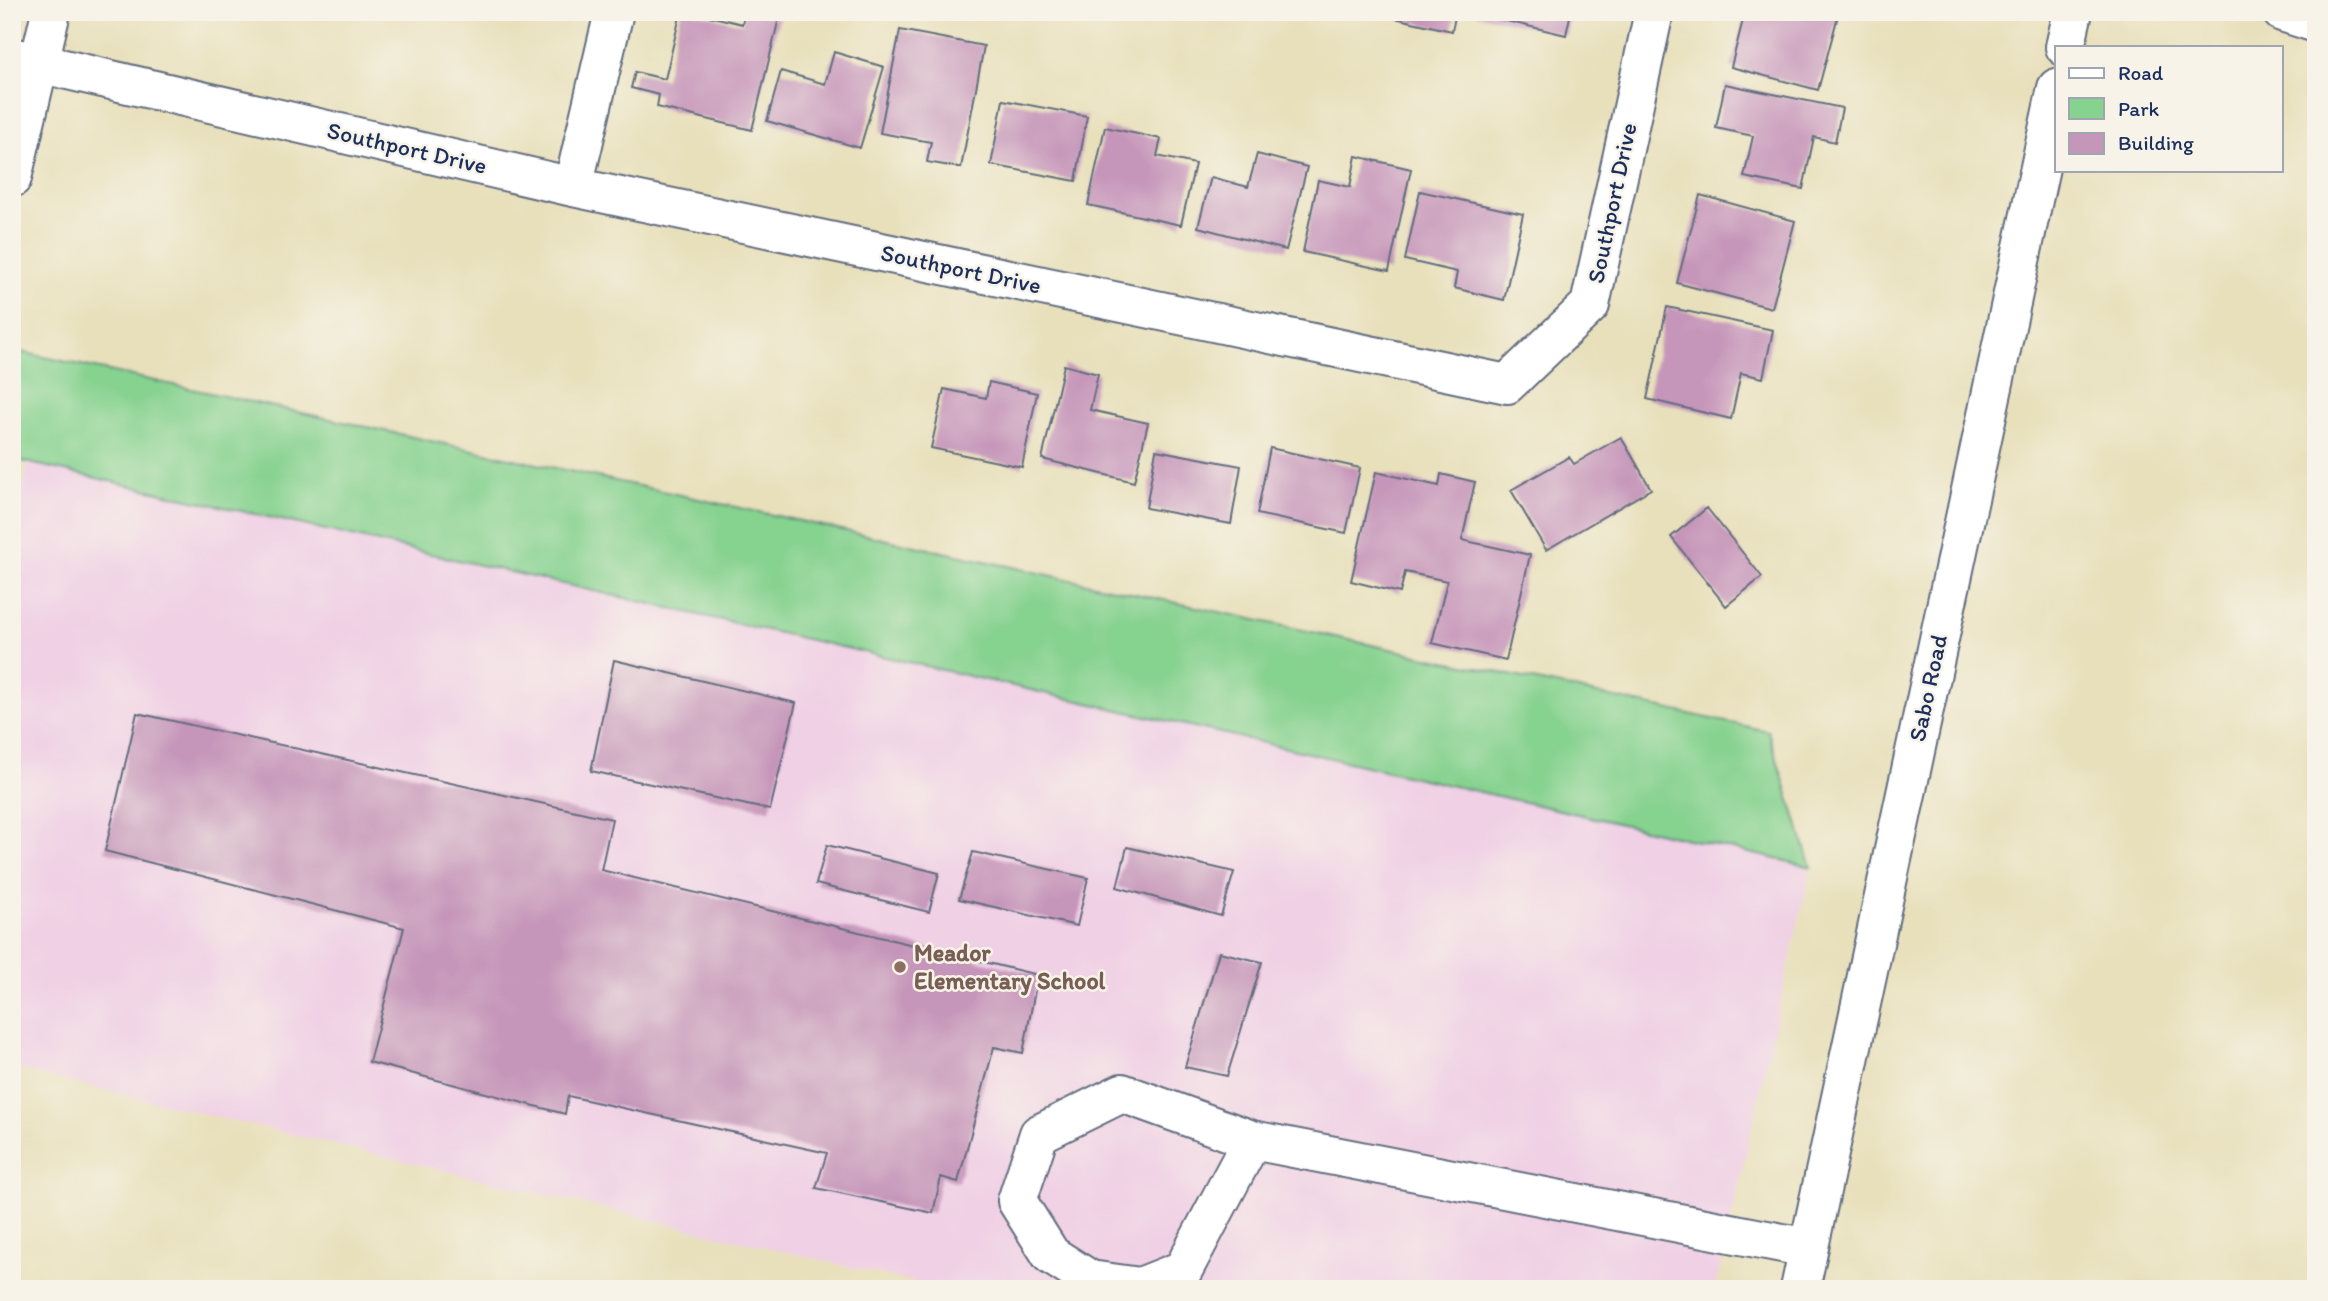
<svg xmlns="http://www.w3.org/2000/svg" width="2328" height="1301" font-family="Itim,sans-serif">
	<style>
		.built { fill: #f0d0e5 }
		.green { fill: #86d28f; stroke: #508076; stroke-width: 2 }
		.building { fill: #c696ba }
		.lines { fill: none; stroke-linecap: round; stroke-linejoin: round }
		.minor-casing { stroke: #636d7f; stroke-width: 42 }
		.minor { stroke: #fff; stroke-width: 38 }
		.education-dot { fill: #8d6e63; stroke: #f7f3e8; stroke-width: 2.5 }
		.labels { text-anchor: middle; stroke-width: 5; stroke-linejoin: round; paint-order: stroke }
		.street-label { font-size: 24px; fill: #1b2f5e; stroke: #f7f3e8 }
		.education-label { font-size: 24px; font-weight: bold; fill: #785e54; stroke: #f7f3e8; text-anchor: start }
	</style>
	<rect width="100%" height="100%" fill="#f7f3e8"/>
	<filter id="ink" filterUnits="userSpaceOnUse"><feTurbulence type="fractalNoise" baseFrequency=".0143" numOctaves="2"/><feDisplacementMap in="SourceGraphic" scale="14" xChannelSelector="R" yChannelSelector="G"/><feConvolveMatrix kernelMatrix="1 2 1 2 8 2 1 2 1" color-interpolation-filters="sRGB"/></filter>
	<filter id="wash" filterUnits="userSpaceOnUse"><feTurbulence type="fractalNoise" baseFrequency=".00686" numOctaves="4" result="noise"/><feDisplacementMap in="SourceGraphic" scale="28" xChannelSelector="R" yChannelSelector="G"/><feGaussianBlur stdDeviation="1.57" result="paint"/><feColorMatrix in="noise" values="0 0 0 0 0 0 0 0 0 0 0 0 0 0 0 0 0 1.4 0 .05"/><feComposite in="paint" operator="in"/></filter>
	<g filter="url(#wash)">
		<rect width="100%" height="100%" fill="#e8e0bb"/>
		<path class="built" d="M29,462L1811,867L1715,1289H943L12,1068V538Z"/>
		<path class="green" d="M12,350L1768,731L1811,867L12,459Z"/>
		<g id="blocks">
			<path class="building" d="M681,12H693L742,24L745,12L779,18L752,130L657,107L659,95L631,88L635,72L665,79Z
				M1391,12H1456L1452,31L1390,17Z
				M1468,12H1571L1566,35Z
				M1745,12H1839L1818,90L1731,67Z
				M900,30L984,46L961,168L927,162L931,142L880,133Z
				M834,52L884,67L860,148L767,121L781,71L825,84Z
				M1725,84L1842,108L1835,142L1814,137L1803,189L1744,177L1753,136L1716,128Z
				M1003,100L1087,116L1076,181L991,165Z
				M1105,127L1161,139L1157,156L1195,164L1181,225L1088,205Z
				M1257,154L1307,167L1286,250L1198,227L1211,177L1248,187Z
				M1356,156L1411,169L1389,271L1303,252L1318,180L1350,187Z
				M1420,191L1523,214L1504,300L1454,288L1457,272L1405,260Z
				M1700,195L1795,221L1772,308L1677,283Z
				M1667,307L1773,330L1763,378L1741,373L1731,419L1647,399Z
				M1064,365L1098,374L1090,410L1148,423L1134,482L1042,459Z
				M989,382L1037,393L1022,467L931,448L944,389L986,398Z
				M1621,437L1651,489L1546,550L1511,490L1569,457L1574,464Z
				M1270,448L1360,468L1346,533L1257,514Z
				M1156,450L1241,466L1231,524L1146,508Z
				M1376,472L1439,486L1441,474L1475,482L1462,540L1530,555L1506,660L1432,643L1447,581L1405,572L1400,593L1351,581Z
				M1707,508L1762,577L1726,606L1671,537Z
				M614,660L796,703L770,810L591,771Z
				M137,713L612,819L601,870L1038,975L1023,1053L994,1047L958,1182L941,1177L933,1213L816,1188L827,1153L568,1096L565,1114L369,1062L404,928L105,851Z
				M827,845L939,873L929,912L816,884Z
				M1127,847L1234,872L1221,916L1117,887Z
				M973,852L1088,878L1077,926L959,899Z
				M1219,952L1262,962L1227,1076L1185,1067Z"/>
		</g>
	</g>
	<g filter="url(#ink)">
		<use href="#blocks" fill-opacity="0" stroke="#636d7f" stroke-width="2"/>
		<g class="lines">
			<g class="minor-casing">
				<path id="minor" d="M2282,12L2316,23
					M2065,47L2073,12
					M12,57L573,187L1507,384L1590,305L1654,12
					M12,178L51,12
					M573,187L614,12
					M1122,1093L1252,1140L1183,1270L1140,1287L1090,1280L1051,1255L1017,1201L1039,1134Z
					M1252,1140L1808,1248
					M1800,1289L2057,88"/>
			</g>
			<use href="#minor" class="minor"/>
		</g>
	</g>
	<circle class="education-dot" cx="900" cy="967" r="7"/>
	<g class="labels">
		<g class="street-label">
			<text transform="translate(407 148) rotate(13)" y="8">Southport Drive</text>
			<text transform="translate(1612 203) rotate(-78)" y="8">Southport Drive</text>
			<text transform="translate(961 269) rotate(12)" y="8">Southport Drive</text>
			<text transform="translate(1928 688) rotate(-78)" y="8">Sabo Road</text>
		</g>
		<g class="education-label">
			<text x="914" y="961">Meador<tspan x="914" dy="28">Elementary School</tspan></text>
		</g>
	</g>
	<rect width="2328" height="1301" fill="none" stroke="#f7f3e8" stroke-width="42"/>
	<rect x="2055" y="46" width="228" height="126" fill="#f7f3e8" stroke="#9fa5b1" stroke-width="2"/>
	<rect x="2069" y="68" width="35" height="10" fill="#ffffff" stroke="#9fa5b1" stroke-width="2"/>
	<text x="2118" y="80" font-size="21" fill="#1b2f5e">Road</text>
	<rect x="2069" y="98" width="35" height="21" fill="#86d28f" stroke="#9fa5b1" stroke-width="2"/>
	<text x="2118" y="116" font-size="21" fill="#1b2f5e">Park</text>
	<rect x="2069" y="133" width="35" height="21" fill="#c696ba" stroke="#9fa5b1" stroke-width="2"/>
	<text x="2118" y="150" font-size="21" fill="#1b2f5e">Building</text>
</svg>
